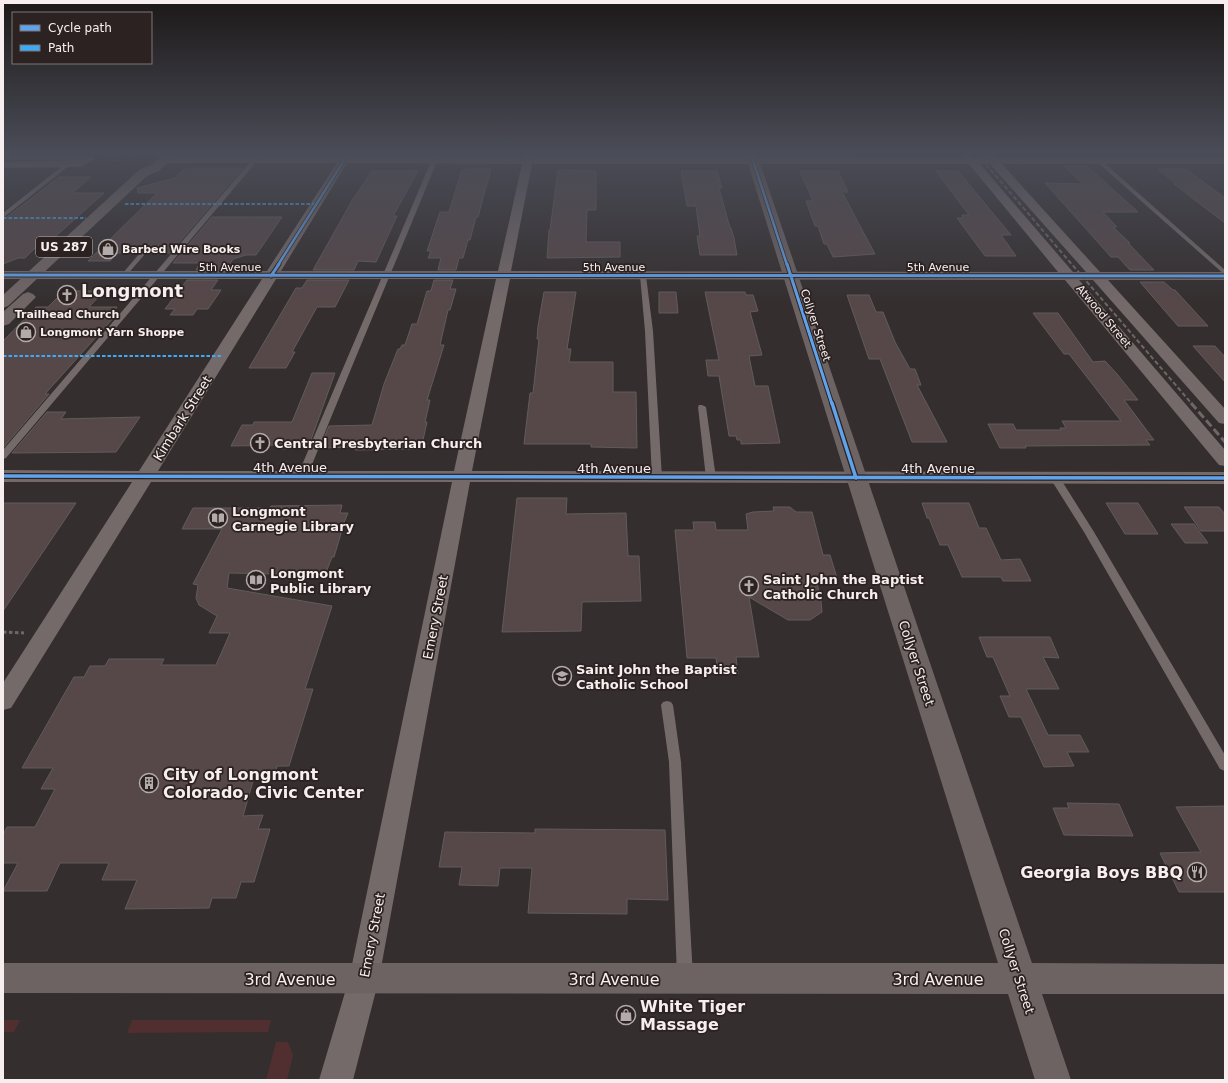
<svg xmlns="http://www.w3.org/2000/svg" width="1228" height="1083" font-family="'DejaVu Sans',sans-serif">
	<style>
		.green { fill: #512e30 }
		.building { fill: #564748; stroke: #615c5c }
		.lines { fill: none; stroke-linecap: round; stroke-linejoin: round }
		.path-far1 { stroke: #706767; stroke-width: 1.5; stroke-dasharray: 2 1; stroke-linecap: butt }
		.path { stroke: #706767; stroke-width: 3; stroke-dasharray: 3.5 2.5; stroke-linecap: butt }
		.lane { fill: #756a6a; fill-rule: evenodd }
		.street { fill: #756a6a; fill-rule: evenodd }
		.secondary { fill: #6d6363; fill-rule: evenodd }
		.highway { fill: #716666; fill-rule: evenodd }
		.rail-far1 { stroke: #6f6666; stroke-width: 2; stroke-dasharray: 4.5 2.5; stroke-linecap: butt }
		.rail { stroke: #6f6666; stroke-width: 3; stroke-dasharray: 8 3.5; stroke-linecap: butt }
		.quiet { stroke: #3fa9f5; stroke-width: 2; stroke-dasharray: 3.5 2; stroke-linecap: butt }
		.cycleway-far2-casing { stroke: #2c2222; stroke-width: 4 }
		.cycleway-far1-casing { stroke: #2c2222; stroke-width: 5 }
		.cycleway-casing { stroke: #2c2222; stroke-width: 6 }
		.cycleway-far2 { stroke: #60a3ed; stroke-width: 2.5 }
		.cycleway-far1 { stroke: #60a3ed; stroke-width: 3 }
		.cycleway { stroke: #60a3ed; stroke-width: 3.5 }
		.labels { text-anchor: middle; stroke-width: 3.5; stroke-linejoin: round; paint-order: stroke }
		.far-poi-label { font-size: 11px; font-weight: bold; fill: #f7efef; stroke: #2c2222; text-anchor: start }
		.far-street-label { font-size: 11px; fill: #f7efef; stroke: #2c2222 }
		.shield { fill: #2c2222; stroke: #bab2b2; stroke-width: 1 }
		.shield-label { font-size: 12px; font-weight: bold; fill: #f7efef }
		.street-label { font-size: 13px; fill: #f7efef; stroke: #2c2222 }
		.poi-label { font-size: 13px; font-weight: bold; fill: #f7efef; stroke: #2c2222; text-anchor: start }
		.near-poi-label { font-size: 16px; font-weight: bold; fill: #f7efef; stroke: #2c2222; text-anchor: start }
		.near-street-label { font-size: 16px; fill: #f7efef; stroke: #2c2222 }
		.far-town-label { font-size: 18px; font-weight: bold; fill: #f7efef; stroke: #2c2222 }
	</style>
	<rect width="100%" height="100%" fill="#342e2e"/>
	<path class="green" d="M764,154H959L962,157H765Z
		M3,1020H20L14,1032H3Z
		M132,1020H271L268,1032L127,1033Z
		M276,1042H288L293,1055L287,1080H266Z"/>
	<path class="building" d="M1064,166H1087L1138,212H1103L1117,227H1113L1130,243H1128L1154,270H1130L1118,257H1111L1045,183L1083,184Z
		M191,168H243L170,253H118L110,261H88L157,193H138L137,188L175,178L183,170Z
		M467,169H491L483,198L478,217H476L470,240H468L463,258H459L456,270H438L441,258H428L431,251H427L440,212H449L462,170Z
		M1158,169H1186L1225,198V223L1174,184H1176Z
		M558,170L596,171V210H587L586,242H620V257L547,258L549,230H550Z
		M372,171H418L393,216H397L376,262L358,261L354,270H313L353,199Z
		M681,171H717L722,188H719L730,228H731L734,238L737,255H700L697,236H700L696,206H687Z
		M800,171H838L848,192H842L875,254L833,257L827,244H824L818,226H815L806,201H813Z
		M936,171H958L1011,235H1001L1016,256H985L957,218H963L962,215H969Z
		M59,177H91L72,193H104L47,244L37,246L25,258H18L3,264V220Z
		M212,217H282L256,255H246L233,259L226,270H196L200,263H173Z
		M187,280H218L211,290H221L208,309H197L193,315H170L175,309H165Z
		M307,280H349L335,307H317L292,352H295L286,368H249L296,288H302Z
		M434,280H453L450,289H456L450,310H448L440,345H444L427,400H430L425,422H427L421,449L355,450L356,447L320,448L329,426L372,425L384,384L398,349H400L402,345H405L412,324H417L427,291H431Z
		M1140,282H1164L1173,290H1175L1208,326H1178Z
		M64,291H104L89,307H117L111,315H116L45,394H49L3,448V341L36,307H48Z
		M544,292H576L567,349H571L569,362H613V392H636L637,448L591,447V444H524L530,393H533L539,339H537L538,326Z
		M659,292H676L678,313H659Z
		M705,292H745L746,295H753L758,311L750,312L762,355L749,356L755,386H768L780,443L741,444V440H737L736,436H729L719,376H708L706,360H719Z
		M847,295H869L876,312H883L895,342L910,369H915L921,385H917L947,442H912L880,359H869Z
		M1033,313H1058L1093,362L1105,361L1117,374L1138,400H1124L1154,440H1146L1150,445L1025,446L1026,448H1000L988,424H1013L1016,430H1061L1060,428H1066L1062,421H1121L1069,354H1064Z
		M1193,346H1215L1225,357V382Z
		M312,373H335L308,448L280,449L282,445L231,446L242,425H253L254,422H292Z
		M47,412H66L61,419L140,417L116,452L12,453Z
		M517,498H567L566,514L626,513L628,556H639L641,601L582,602L581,631L502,632Z
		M3,503H76L3,611Z
		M922,503H969L979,528H986L1001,560L1020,559L1031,581H1003L1001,577H962L948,545H940L929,518H927Z
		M1106,503H1138L1158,534H1125Z
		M342,505L340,513H348L341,530H342L334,557H332L325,575L229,573L227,588L332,606L305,689H313L289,766H277L274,778H254L243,816L263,815L258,829H270L254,882H241L236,898H212L209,908L125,909L137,880H102L109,863H60L47,891H3L18,863H3V835L7,827H35L55,789H41L53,768H22L74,677H84L90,666H105L109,659H164L161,665H216L230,633H209L217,616L199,605L196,598L198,585L193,584L222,529H182L193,508H269L271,506Z
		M773,507H790L796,512H812L823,555H830L837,578H816L821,601L822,612L810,620H788L749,597L759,657H736L738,674H718L716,658H687L675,530H694L693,522H715L716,530H748L746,514L753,512L774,511Z
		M1184,507H1219L1225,514V531H1201Z
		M1171,524H1194L1208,543H1185Z
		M979,637H1050L1059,658L1043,657L1059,689H1026L1048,735H1080L1089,752H1067L1074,766L1044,767L1021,717H1009L1000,696H1010L993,657H987Z
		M1067,803L1119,804L1133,836L1064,835L1053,808H1069Z
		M1225,806V892H1179L1160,853L1201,852L1176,807Z
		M535,829L665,830L668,900L627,899V914L528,913L532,868H500L498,886L459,885L462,867H439L445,832L535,833Z"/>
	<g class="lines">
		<path class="path-far1" d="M103,160H136"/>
		<path class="path" d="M3,632L24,633"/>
		<path class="lane" d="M257,154H263L6,458L3,459V450Z
			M434,154H440C396,262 350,369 307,477L302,480L299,479L297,477C342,369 389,262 434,154Z
			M1097,160H1101L1225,270V275L1097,162Z
			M65,164L70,165L3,218V213Z
			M140,253L145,254L126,276H122V274Z
			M643,274L646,276L653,331L662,478L657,481L652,478L645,331L640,276Z
			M699,405H702L706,407L716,478L711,481L706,478L698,407Z
			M1055,475L1060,478L1094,532L1225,755V771L1220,769L1084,532L1050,478Z
			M667,701L671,702L673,705L681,762L693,977L690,982L685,984L680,982L677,977L669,762L661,705L663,702Z"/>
		<path class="street" d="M3,154H82L94,157L95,159L81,167L3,168V162L80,160H3Z
			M343,154H353L351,157H523L524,154H534V157L963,158L961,154H971L975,158H985L984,154H993L996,158H1225V164H1002L1100,272H1225V280H1108L1225,409V424L1219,423L1093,280H1079L1225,450V466L1219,465L1065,280L510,279L472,471L1225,472V484L470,482L379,979L353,1080H319L349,979L452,482H151L11,708L3,710V683L132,482H3V470L139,471L262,279H3V271H267L337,163H165L160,160L165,157H341ZM347,163L522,164L498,271H281ZM532,164H969L1058,272L511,271ZM980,164H990L1086,272H1073ZM276,279H496L454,471H158Z"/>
		<path class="secondary" d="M745,154H757L1032,963L1225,964V994H1042L1071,1080H1035L1008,994L3,993V963H998Z"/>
		<path class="highway" d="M164,154H177L159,171L147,176L8,306L3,308V295L139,170L151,165Z
			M28,292L33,294L36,297L9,324L3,326V312L23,294Z"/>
		<path class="rail-far1" d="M977,154L1192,404"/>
		<path class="rail" d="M1191,403L1225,442"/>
		<path class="quiet" d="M125,204H316
			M3,218H86
			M3,356H221"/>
		<g class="cycleway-far2-casing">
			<path id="cycleway-far2" d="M751,154L787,265
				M278,265L348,154"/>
		</g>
		<g class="cycleway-far1-casing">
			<path id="cycleway-far1" d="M787,264L832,404
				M3,275L1225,276
				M271,276L279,264"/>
		</g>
		<g class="cycleway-casing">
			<path id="cycleway" d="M832,403L856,478
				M3,476L1225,478"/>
		</g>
		<use href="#cycleway-far2" class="cycleway-far2"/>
		<use href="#cycleway-far1" class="cycleway-far1"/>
		<use href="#cycleway" class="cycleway"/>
	</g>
	<linearGradient id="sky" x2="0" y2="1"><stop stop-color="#1d1919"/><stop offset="0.5" stop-color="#4a4c57"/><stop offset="1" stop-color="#4a4c57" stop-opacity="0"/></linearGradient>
	<rect width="1228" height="305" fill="url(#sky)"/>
	<defs>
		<g id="shop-ring" transform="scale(1)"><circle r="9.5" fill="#2c2222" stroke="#b3abab" stroke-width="1.5"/><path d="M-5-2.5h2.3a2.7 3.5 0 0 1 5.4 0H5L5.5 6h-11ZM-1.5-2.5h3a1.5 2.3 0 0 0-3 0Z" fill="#b3abab"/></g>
		<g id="church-ring" transform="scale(1)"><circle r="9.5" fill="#2c2222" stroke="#b3abab" stroke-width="1.5"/><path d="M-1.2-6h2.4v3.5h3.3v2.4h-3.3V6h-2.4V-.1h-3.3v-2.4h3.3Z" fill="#b3abab"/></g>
		<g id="library-ring" transform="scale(1)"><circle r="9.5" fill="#2c2222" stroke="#b3abab" stroke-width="1.5"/><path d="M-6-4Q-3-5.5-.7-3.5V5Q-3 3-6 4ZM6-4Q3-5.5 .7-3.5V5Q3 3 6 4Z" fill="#b3abab"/></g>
		<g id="school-ring" transform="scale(1)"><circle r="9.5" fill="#2c2222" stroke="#b3abab" stroke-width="1.5"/><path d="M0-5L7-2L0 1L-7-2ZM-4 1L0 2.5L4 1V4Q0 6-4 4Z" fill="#b3abab"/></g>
		<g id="building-ring" transform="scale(1)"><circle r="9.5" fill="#2c2222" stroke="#b3abab" stroke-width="1.5"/><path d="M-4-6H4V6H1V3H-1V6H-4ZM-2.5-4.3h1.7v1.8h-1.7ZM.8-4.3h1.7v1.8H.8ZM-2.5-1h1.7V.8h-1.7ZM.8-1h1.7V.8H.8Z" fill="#b3abab"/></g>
		<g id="restaurant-ring" transform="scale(1)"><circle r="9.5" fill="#2c2222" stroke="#b3abab" stroke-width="1.5"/><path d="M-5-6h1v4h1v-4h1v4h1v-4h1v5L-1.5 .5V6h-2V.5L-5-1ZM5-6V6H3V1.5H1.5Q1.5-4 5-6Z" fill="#b3abab"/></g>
	</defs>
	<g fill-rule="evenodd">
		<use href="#shop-ring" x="108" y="249"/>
		<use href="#church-ring" x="67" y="295"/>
		<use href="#shop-ring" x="26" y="332"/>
		<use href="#church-ring" x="260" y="443"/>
		<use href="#library-ring" x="218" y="518"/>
		<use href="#library-ring" x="256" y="580"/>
		<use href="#church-ring" x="749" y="586"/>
		<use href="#school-ring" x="562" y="676"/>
		<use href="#building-ring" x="149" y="783"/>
		<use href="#restaurant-ring" x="1197" y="872"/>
		<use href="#shop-ring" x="626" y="1015"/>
	</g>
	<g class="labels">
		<g class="far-poi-label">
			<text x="122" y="253">Barbed Wire Books</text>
			<text x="67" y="318" text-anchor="middle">Trailhead Church</text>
			<text x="40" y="336">Longmont Yarn Shoppe</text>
		</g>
		<g class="far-street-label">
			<text x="230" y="271">5th Avenue</text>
			<text x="614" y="271">5th Avenue</text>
			<text x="938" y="271">5th Avenue</text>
			<text transform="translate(1104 316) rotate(50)" y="4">Atwood Street</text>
			<text transform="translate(816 325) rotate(72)" y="4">Collyer Street</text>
		</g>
		<rect class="shield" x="36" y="237" width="56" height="20" rx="3"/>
		<g class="shield-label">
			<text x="64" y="251">US 287</text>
		</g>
		<g class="street-label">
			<text transform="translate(182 418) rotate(-58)" y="5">Kimbark Street</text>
			<text x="290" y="472">4th Avenue</text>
			<text x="614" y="473">4th Avenue</text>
			<text x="938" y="473">4th Avenue</text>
			<text transform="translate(435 617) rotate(-79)" y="5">Emery Street</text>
			<text transform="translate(917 663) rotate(72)" y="5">Collyer Street</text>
			<text transform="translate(372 935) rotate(-79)" y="5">Emery Street</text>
			<text transform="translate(1017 971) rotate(72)" y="5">Collyer Street</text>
		</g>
		<g class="poi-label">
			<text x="274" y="448">Central Presbyterian Church</text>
			<text x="232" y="516">Longmont<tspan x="232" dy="15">Carnegie Library</tspan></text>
			<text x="270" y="578">Longmont<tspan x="270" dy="15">Public Library</tspan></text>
			<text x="763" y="584">Saint John the Baptist<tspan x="763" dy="15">Catholic Church</tspan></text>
			<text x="576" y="674">Saint John the Baptist<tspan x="576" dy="15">Catholic School</tspan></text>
		</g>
		<g class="near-poi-label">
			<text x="163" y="780">City of Longmont<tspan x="163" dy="18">Colorado, Civic Center</tspan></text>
			<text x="1183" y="878" text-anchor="end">Georgia Boys BBQ</text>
			<text x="640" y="1012">White Tiger<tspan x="640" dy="18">Massage</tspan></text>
		</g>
		<g class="near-street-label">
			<text x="290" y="985">3rd Avenue</text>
			<text x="614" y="985">3rd Avenue</text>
			<text x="938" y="985">3rd Avenue</text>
		</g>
		<g class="far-town-label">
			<text x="132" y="297">Longmont</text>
		</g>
	</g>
	<rect width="1228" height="1083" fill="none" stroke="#f7efef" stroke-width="8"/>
	<rect x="12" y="12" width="140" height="52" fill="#2c2222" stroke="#7d7474"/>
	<rect x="20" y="25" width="20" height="6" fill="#60a3ed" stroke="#7d7474"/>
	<text x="48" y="32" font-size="12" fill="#f7efef">Cycle path</text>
	<rect x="20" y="45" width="20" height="6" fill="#3fa9f5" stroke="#7d7474"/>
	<text x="48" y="52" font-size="12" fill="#f7efef">Path</text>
</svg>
